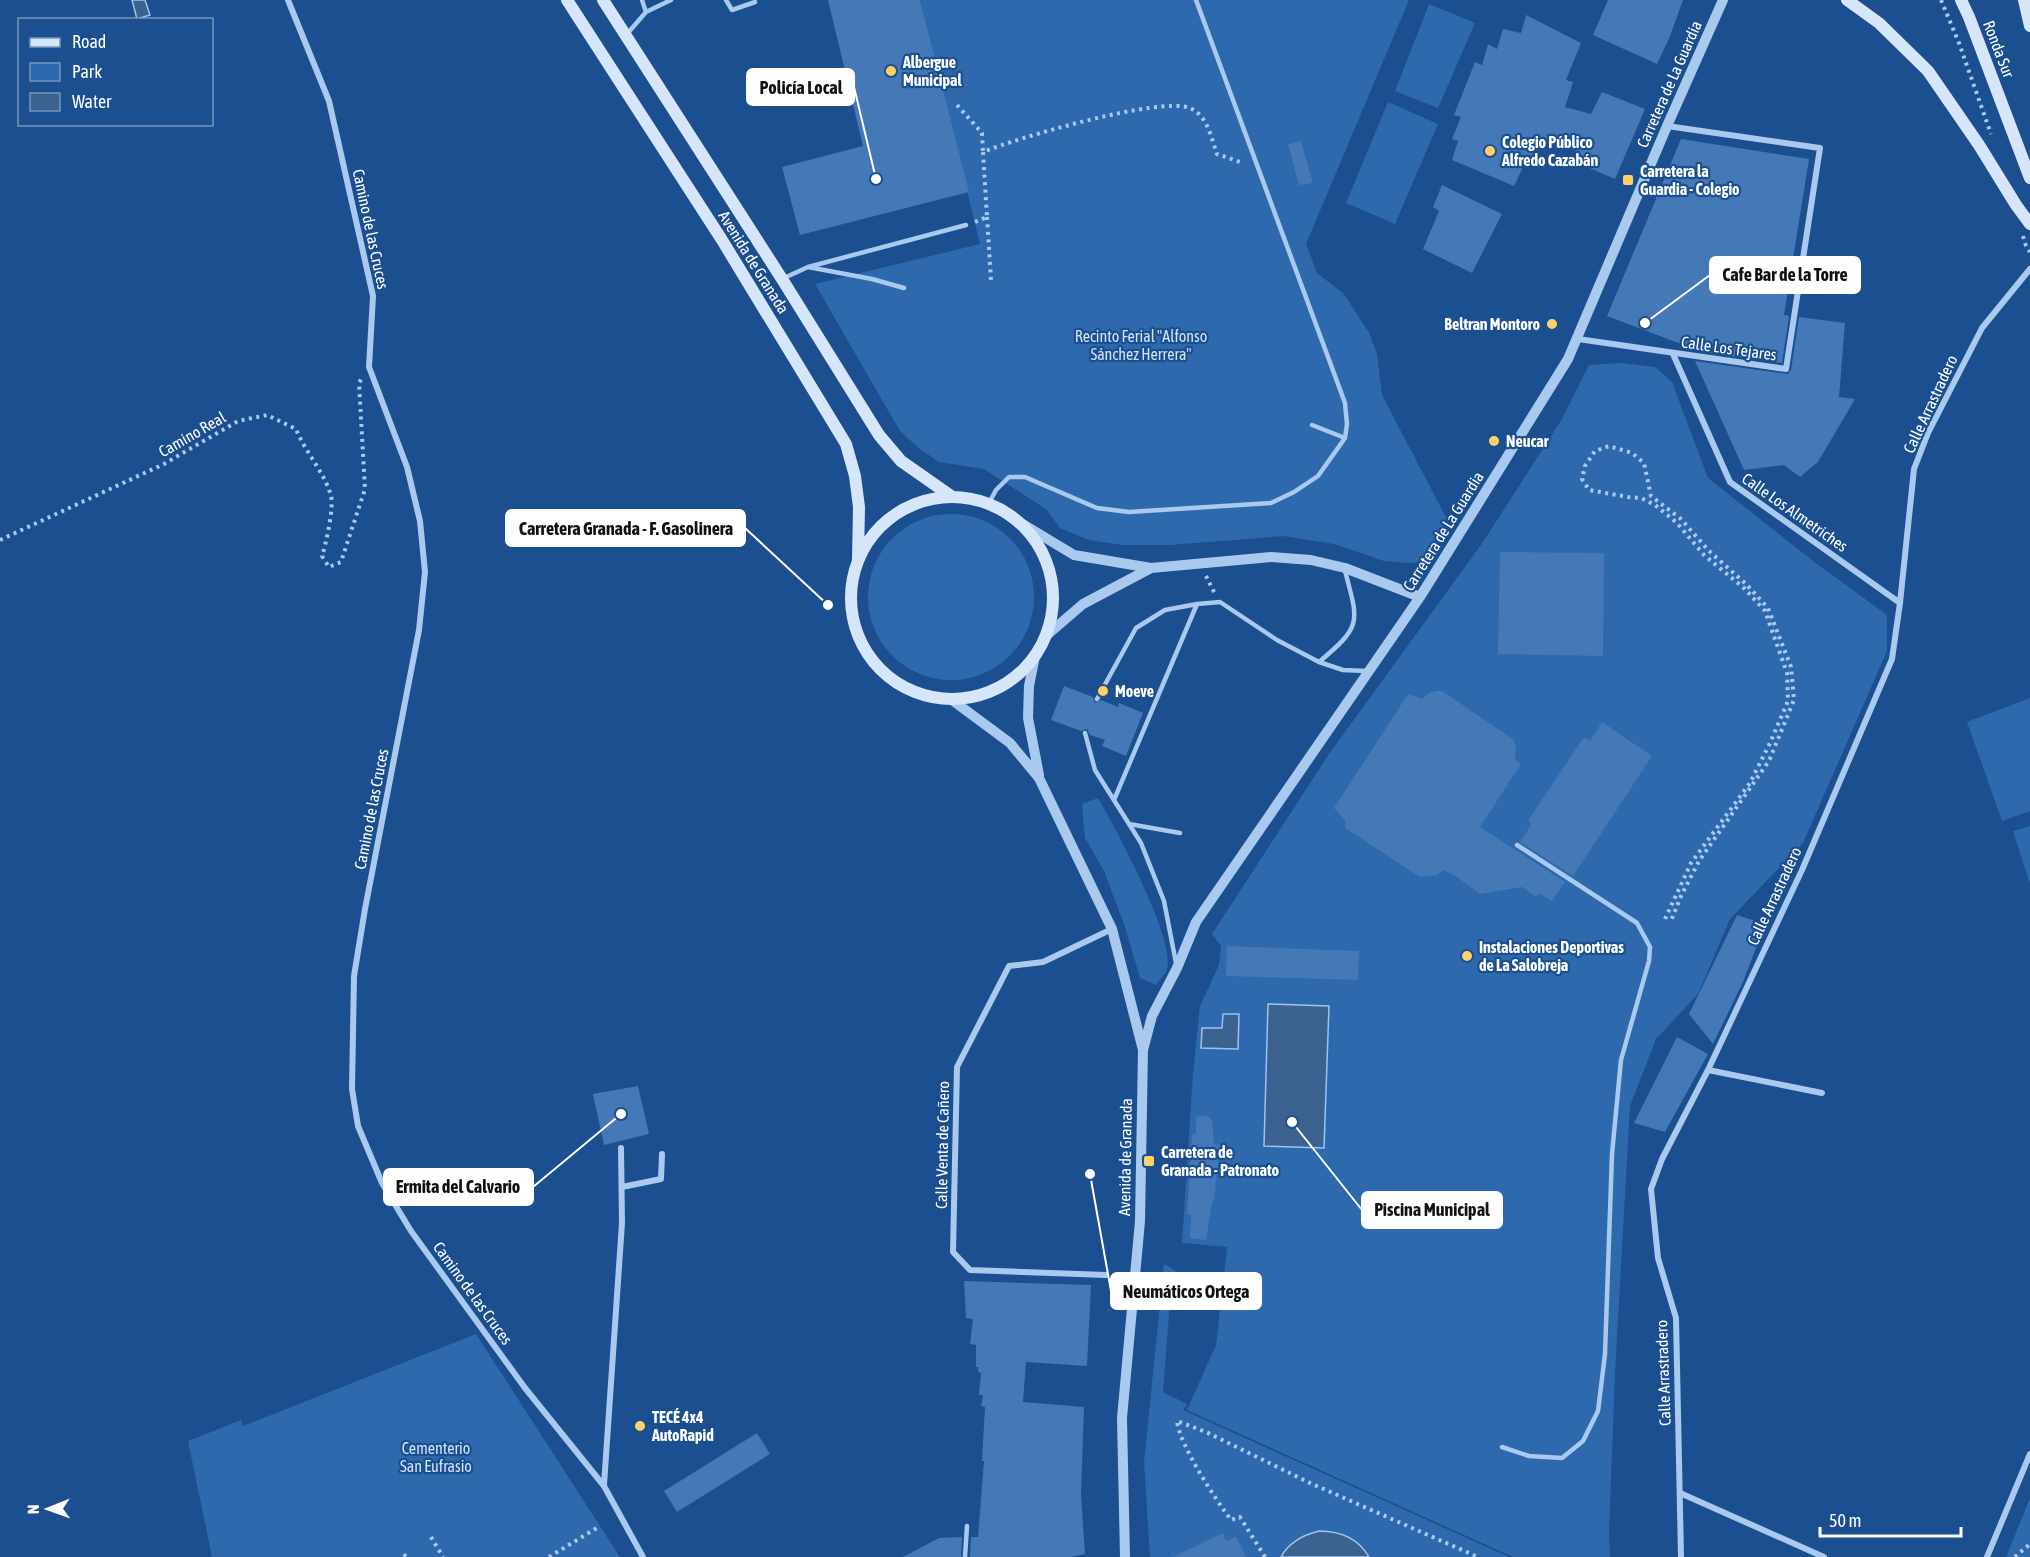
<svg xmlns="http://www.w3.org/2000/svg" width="2030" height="1557" font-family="'Asap Condensed',sans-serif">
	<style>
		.green { fill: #2e69ad }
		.water { fill: #3c6290; stroke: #9cc4f0; stroke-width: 1.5 }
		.building { fill: #4478b7 }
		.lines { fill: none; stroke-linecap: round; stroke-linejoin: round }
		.path { stroke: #a9c9ee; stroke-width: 4; stroke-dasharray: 3 4.5; stroke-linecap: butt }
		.service { stroke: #a9c9ee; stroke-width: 4.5 }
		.minor { stroke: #a9c9ee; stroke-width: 6 }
		.tertiary { stroke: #a9c9ee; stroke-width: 10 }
		.secondary { stroke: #d6e6fa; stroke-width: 12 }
		.poi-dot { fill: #ffd166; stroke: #1b4f8f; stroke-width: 2 }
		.labels { text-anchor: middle; stroke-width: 4.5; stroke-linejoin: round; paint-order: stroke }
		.street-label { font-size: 16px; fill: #fff; stroke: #1b4f8f }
		.poi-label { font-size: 16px; font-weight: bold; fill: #fff; stroke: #1b4f8f; text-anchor: start }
		.park-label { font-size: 16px; fill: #cfe3fa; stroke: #1b4f8f }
		.leader { fill: none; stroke: #fff; stroke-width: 2 }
		.callout-dot { fill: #fff; stroke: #1b4f8f; stroke-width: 2 }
		.callout { fill: #fff; stroke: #fff; stroke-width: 2 }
		.callout-label { font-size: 18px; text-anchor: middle; font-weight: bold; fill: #111 }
	</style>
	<rect width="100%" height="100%" fill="#1b4f8f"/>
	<path class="green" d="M920,0H1409L1306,244L1317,273L1344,294L1369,333L1377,354L1382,395L1450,525L1427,562L1409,563L1384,561L1334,544L1283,536L1170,545H1122L1089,540L1060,528L1046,509L984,469L939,462L920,449L900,431L815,284L980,244Z
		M1429,4L1475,23L1438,108L1395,91Z
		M1388,102L1438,124L1395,224L1346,203Z
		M1622,363L1655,367L1672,382L1708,478L1813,561L1887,615V651L1803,843L1730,919L1698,994L1656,1039L1630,1106L1615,1373L1609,1533L1610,1557H1513L1187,1410L1216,1345L1227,1247L1182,1243L1193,1073L1200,1006L1219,965L1221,946L1212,934L1329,754L1483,542L1562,419L1589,365Z
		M868 597a83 83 0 1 1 166 0a83 83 0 1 1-166 0Z
		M2030,698V811L2002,821L1967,722Z
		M1098,798C1115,827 1176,940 1167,969C1166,974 1159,980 1156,985L1140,978L1125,927L1104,871L1085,838L1082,804Z
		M2030,826V884L2013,831Z
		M1164,1264C1176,1270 1181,1275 1183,1289L1171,1288L1163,1392L1187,1404L1183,1410L1509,1557H1150L1144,1462Z
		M476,1334L620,1557H212L188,1441L241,1420L243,1426Z
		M2030,1498V1557H2006Z"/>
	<path class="water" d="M132,0H145L150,15L137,19Z
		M1268,1004L1329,1006L1324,1148L1264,1146Z
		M1223,1014H1239L1238,1049L1201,1048L1202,1028H1222Z
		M1319,1531C1340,1531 1358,1538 1369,1557H1281C1289,1542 1303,1535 1319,1531Z"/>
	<path class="building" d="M828,0H920L969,192L800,235L782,167L863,146Z
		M1608,0H1683L1670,36L1657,64L1593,35Z
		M1526,15L1581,43L1566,80L1573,82L1565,107L1591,114L1602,92L1645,109L1615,179L1571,160L1580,141L1540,145L1531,164L1525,163L1514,186L1452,160L1458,141L1452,139L1461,117L1454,115L1475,62L1482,65L1488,44L1497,49L1503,29L1521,33Z
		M1681,139L1809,159L1784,315L1789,316L1782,363L1690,350L1689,347L1607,316Z
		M1301,141L1313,183L1299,185L1288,144Z
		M1442,185L1502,214L1472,273L1423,249L1439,211L1433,207Z
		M1799,317L1845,323L1839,397L1855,399L1818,462L1800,477L1784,465L1744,470L1695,361L1788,374L1791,370Z
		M1500,552L1604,553L1603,656L1498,654Z
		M1064,686L1093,697L1095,703L1101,700L1118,707L1119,703L1143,713L1126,756L1102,746L1105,740L1090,735L1087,729L1081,731L1051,720Z
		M1436,691H1442L1513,739L1516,746L1515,760L1521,764L1480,827L1565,882L1552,901L1539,893L1536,897L1522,887L1480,894L1454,875L1443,870L1437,875L1420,877L1345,828V820L1334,808L1408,694L1422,699L1429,693Z
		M1602,722L1652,756L1573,876L1520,842L1531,825L1529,819L1584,737L1590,741Z
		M1737,915L1765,924L1743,982L1713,1044L1689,1014Z
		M1227,946L1359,951L1358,980L1226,976Z
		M1677,1037L1708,1054L1665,1132L1634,1123Z
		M638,1086L649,1134L604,1145L593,1094Z
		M1207,1115L1212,1120L1214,1144L1220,1145L1214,1201L1212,1202L1206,1240L1190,1238L1191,1215L1187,1214L1192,1135L1196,1133V1117Z
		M964,1281L1091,1285L1087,1366L1026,1362L1023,1402L1084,1407L1081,1495L1085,1554L1071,1557H970L971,1537H978L984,1461H982L985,1407L981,1406L983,1395H979L981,1373L978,1372V1367H976V1345L970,1344L973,1319L966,1318Z
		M757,1433L770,1454L677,1512L664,1491Z
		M1223,1533L1226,1541L1236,1537L1246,1557H1173Z
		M962,1537L961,1557H903L939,1538Z"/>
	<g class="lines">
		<path class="path" d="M1941,0L1959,43L1991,134
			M957,105L982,133L983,152
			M987,217L991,280
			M975,222L987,217L983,152C1017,138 1160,96 1190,108C1208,116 1211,138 1217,154L1240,162
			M2023,236L2026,246L2030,252
			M0,540L164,464L238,421L267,415L296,429C305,452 325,473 331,496C334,508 326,544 322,556L329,567L341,562L365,489L359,383L362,378
			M1206,576L1215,594
			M1665,919L1691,863L1750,783L1770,743L1788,701L1787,673L1765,611L1745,589L1704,555L1677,523L1655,505L1641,498L1628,497L1589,490L1582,479L1585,466L1595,451L1609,446L1632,453L1644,463L1651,496L1681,519L1709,551L1746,584L1768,608L1791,667L1794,700L1769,761L1699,861L1681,896L1671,921
			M431,1537L443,1557
			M404,1554L406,1557
			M549,1557L600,1526
			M1265,1557L1240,1517L1231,1520C1216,1500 1179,1444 1177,1421L1206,1432L1310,1483L1478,1557
			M2015,1557L2030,1544"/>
		<path class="service" d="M726,0L732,10L755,2
			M646,12L671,0
			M627,34L646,12L642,0
			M808,267L966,225
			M784,278L808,267L872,279L904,288
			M1312,425L1345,438
			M989,503L996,490L1009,477H1025L1097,508L1129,512L1271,503L1294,492L1318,476L1345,438L1347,424L1345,403L1196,0
			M1319,662C1362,626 1359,623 1345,571
			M1097,699L1136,628L1165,610L1197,604
			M1085,733L1095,770L1141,843L1164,901L1176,963
			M1114,800L1197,604L1220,602L1277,640L1319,662L1343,670L1367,671
			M1129,824L1180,833
			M1502,1447L1529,1456L1562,1458L1583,1441L1598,1411L1605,1354L1612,1154L1621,1060L1649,961L1650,947L1637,923L1517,845
			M965,1557L967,1526"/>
		<path class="minor" d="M288,0L329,101L373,296L369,367L407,467L420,521L425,572L419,630L365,909L354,976L352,1089L358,1126L382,1183L411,1231L525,1388L604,1486L643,1557
			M1578,339L1786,369L1820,148L1667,126
			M1673,354L1730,482L1900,603
			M1708,1070L1822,1093
			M622,1187L661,1179L662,1154
			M1106,1275L970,1270L953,1252L957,1067L1009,966L1043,962L1112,929
			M604,1485L622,1223L621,1148
			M1680,1493L1824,1557
			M1681,1557L1676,1318L1658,1258L1651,1189L1662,1159L1708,1070L1802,870L1892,659L1900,603L1914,469L1928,433L1982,328L2030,269
			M1987,1557L2030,1454"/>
		<path class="tertiary" d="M1021,523L1074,555L1151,568L1271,557L1311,560L1345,568L1420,597
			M1047,635L1083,604L1151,568
			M1035,656L1029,686L1028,718L1039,775
			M952,700L1010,743L1039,778L1112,929L1143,1050L1140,1221L1122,1418L1125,1557
			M1143,1050L1152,1016L1177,968L1196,922L1420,597L1568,359L1667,126L1723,0"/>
		<path class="secondary" d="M567,0L722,240L846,444L855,476L859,507L858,560
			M603,0L782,279L879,435L901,461L951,496
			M1847,0L1879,23L1928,71L1979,145L2016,205L2030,224
			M1961,0L1969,17L2030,178
			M2024,0L2030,26
			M851 598a101 101 0 1 1 202 0a101 101 0 1 1-202 0Z"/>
	</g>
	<g class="poi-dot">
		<circle cx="891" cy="71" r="6"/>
		<circle cx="1490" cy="151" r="6"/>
		<rect x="1622" y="174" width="12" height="12" rx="3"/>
		<circle cx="1552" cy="324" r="6"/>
		<circle cx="1494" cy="441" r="6"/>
		<circle cx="1103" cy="691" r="6"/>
		<circle cx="1467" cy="956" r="6"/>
		<rect x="1143" y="1155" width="12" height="12" rx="3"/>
		<circle cx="640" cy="1426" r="6"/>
	</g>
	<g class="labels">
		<g class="street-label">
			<text transform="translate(1999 49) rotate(69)" y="6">Ronda Sur</text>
			<text transform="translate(1669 84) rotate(-66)" y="6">Carretera de La Guardia</text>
			<text transform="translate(371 229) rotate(78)" y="6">Camino de las Cruces</text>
			<text transform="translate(754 262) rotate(58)" y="6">Avenida de Granada</text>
			<text transform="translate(1729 348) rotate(8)" y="6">Calle Los Tejares</text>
			<text transform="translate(1930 404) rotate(-65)" y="6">Calle Arrastradero</text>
			<text transform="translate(192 434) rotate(-30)" y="6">Camino Real</text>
			<text transform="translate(1795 512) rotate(35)" y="6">Calle Los Almetriches</text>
			<text transform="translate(1443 531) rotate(-58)" y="6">Carretera de La Guardia</text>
			<text transform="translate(371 809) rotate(-79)" y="6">Camino de las Cruces</text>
			<text transform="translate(1774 896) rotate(-65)" y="6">Calle Arrastradero</text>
			<text transform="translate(942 1145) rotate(-89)" y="6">Calle Venta de Cañero</text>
			<text transform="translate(1125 1157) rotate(-89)" y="6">Avenida de Granada</text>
			<text transform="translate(473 1293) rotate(54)" y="6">Camino de las Cruces</text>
			<text transform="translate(1663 1373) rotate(-92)" y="6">Calle Arrastradero</text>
		</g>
		<g class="poi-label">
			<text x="903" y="68">Albergue<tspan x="903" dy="18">Municipal</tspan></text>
			<text x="1502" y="148">Colegio Público<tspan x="1502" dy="18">Alfredo Cazabán</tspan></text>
			<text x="1640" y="177">Carretera la<tspan x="1640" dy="18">Guardia - Colegio</tspan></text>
			<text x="1540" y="330" text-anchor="end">Beltran Montoro</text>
			<text x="1506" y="447">Neucar</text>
			<text x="1115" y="697">Moeve</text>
			<text x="1479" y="953">Instalaciones Deportivas<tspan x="1479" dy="18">de La Salobreja</tspan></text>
			<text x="1161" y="1158">Carretera de<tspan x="1161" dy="18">Granada - Patronato</tspan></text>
			<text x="652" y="1423">TECÉ 4x4<tspan x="652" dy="18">AutoRapid</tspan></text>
		</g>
		<g class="park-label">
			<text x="1141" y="342">Recinto Ferial "Alfonso<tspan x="1141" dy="18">Sánchez Herrera"</tspan></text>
			<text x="436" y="1454">Cementerio<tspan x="436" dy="18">San Eufrasio</tspan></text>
		</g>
	</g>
	<path class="leader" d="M876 179L854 87M1645 323L1710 275M828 605L745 528M621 1114L533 1187M1292 1122L1362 1210M1090 1174L1111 1291"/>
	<g class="callout-dot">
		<circle cx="876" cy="179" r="6"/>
		<circle cx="1645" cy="323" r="6"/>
		<circle cx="828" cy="605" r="6"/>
		<circle cx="621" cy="1114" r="6"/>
		<circle cx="1292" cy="1122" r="6"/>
		<circle cx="1090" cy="1174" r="6"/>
	</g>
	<g class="callout">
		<rect x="747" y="69" width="107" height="36" rx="6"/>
		<rect x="1710" y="257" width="150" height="36" rx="6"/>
		<rect x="506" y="510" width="239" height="36" rx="6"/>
		<rect x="384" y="1169" width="149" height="36" rx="6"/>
		<rect x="1362" y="1192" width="140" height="36" rx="6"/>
		<rect x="1111" y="1273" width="150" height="36" rx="6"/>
	</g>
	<g class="callout-label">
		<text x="801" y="94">Policía Local</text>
		<text x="1785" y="281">Cafe Bar de la Torre</text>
		<text x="626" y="535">Carretera Granada - F. Gasolinera</text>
		<text x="458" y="1193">Ermita del Calvario</text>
		<text x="1432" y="1216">Piscina Municipal</text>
		<text x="1186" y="1298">Neumáticos Ortega</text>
	</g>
	<rect x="18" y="18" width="195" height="108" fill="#1b4f8f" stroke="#7695bc" stroke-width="1.5"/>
	<rect x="30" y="38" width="30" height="9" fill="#d6e6fa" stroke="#7695bc" stroke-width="1.5"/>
	<text x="72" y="48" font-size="18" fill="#ffffff">Road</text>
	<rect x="30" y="63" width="30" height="18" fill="#2e69ad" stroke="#7695bc" stroke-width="1.5"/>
	<text x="72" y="78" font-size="18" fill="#ffffff">Park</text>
	<rect x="30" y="93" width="30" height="18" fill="#3c6290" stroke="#7695bc" stroke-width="1.5"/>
	<text x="72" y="108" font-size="18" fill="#ffffff">Water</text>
	<g transform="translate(48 1509) rotate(269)" stroke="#1b4f8f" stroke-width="4.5" paint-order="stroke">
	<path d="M0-4.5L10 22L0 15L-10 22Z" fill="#ffffff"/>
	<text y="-9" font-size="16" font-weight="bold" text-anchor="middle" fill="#ffffff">N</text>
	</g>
	<path d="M1820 1527v9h141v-9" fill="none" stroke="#ffffff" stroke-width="3"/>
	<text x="1829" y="1527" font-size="18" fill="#ffffff" stroke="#1b4f8f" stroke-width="4.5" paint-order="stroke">50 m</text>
</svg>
